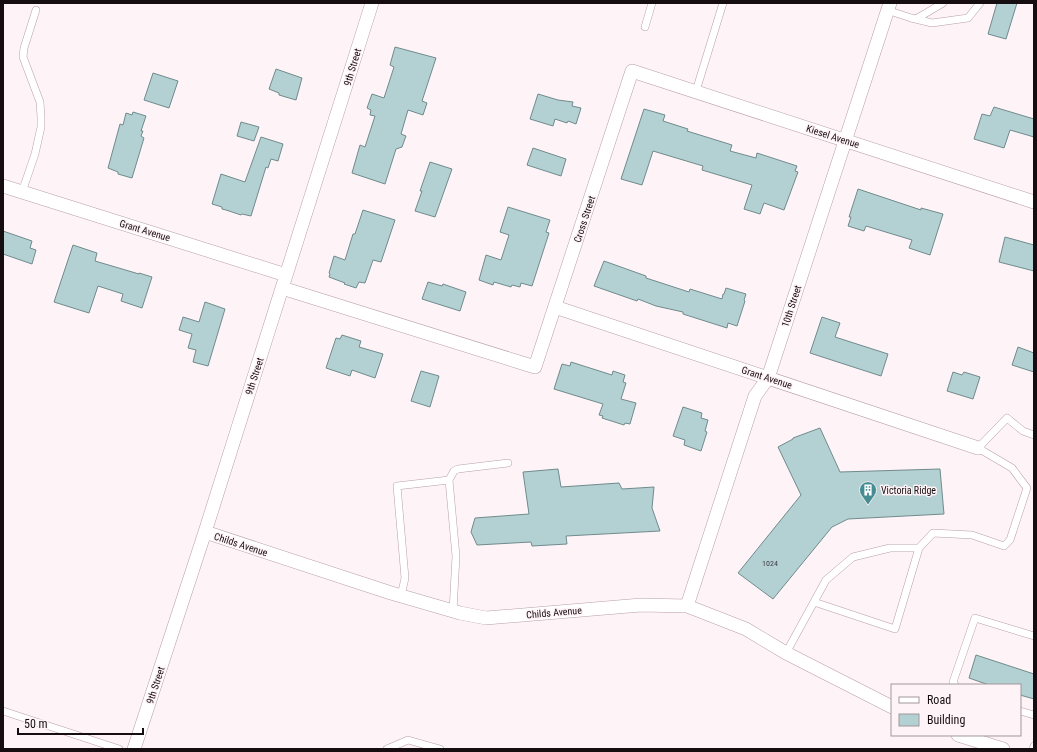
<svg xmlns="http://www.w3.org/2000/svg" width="1037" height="752" font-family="'Roboto Condensed',sans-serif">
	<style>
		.building { fill: #b3d0d2; stroke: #708b8d }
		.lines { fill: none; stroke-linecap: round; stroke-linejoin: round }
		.lane-casing { stroke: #b9a0a7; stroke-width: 8 }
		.street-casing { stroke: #b9a0a7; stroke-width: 14 }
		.lane { stroke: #fff; stroke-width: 7 }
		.street { stroke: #fff; stroke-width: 13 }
		.labels { text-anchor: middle; stroke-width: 3; stroke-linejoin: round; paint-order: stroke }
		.number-label { font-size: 8px; fill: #3d3e40 }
		.street-label { font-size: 10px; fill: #160d10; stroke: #fef3f6 }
		.poi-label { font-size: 10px; fill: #160d10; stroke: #fef3f6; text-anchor: start }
	</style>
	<rect width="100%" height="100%" fill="#fef3f6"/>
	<path class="building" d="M997,3H1017L1006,39L988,34Z
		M395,47L436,58L422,101L427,103L423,115L408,110L401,134L406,136L402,147L396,149L385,184L352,173L360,145L365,147L375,116L370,115L371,110L367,108L372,94L384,98L394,67L390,65Z
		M276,69L302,78L296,100L279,95V93L269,89Z
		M153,73L178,81L169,108L144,100Z
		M538,94L558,100L573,102L572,106L581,108L576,124L568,121L567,123L555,119L553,126L530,119Z
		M994,107L1034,119V137L1010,130L1004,148L974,139L982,114L990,116Z
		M644,109L665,115L663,121L688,129L687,131L732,145L730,151L756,158L757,153L797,166L795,171L798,172L784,210L764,203L760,214L744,209L752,185L702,170L703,166L653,151L642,185L621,179Z
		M133,112L146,116L141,131H143L141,136L144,138L132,178L118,174V172L108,168L120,124L123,125L126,113L132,115Z
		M241,122L259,127L254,141L237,136Z
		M261,137L283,144L278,161L271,159L268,168L266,167L251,216L242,214L241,215L226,210L222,209V207L212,204L221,174L245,182Z
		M533,148L566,159L561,176L527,165Z
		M430,162L452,169L435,217L415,211L422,191H420Z
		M858,189L921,210V208L943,214L930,255L909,248L912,240L866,226L864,231L848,226L851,217H849Z
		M508,207L550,220L546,232L549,233L532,286L521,283L520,287L512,285L511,287L494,282L493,285L479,280L486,255L501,260L509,235L500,232Z
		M363,210L395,220L381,262L373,260L365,283L359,282L356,288L344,284L345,283L329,277L330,274L329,273L334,256L345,260L353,234H355Z
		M3,231L32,241L30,248L36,250L32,264L3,254Z
		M1005,237L1034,245V271L999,262Z
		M73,245L97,253L95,261L139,274V273L152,277L142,308L121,301L123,294L98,286L89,313L54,302Z
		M604,261L646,276V278L689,292L690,289L722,299L723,294H724L726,288L746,294L744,300L745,301L737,326L728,323L727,328L683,314V312L656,306L638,299L637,301L594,286Z
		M428,282L442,286L443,284L466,292L460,311L422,299Z
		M205,302L225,309L208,366L193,362L196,350L188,348L192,334L179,330L183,317L199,322Z
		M822,317L840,323L835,337L888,354L881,376L810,353Z
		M342,335L361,341L359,347L383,354L375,378L352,370L350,376L326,368L336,338L340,339Z
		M1018,347L1034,353V372L1012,365Z
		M571,362L612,375L613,371L625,375L623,382L626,383L621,399L636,403L630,424L625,423L624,425L602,418L603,416L599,415L603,404L554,389L562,364L570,366Z
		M421,371L439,376L430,407L411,401Z
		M953,372L962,375L964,372L980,377L973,399L947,391Z
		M683,407L702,413L701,418L708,420L705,431L707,432L701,451L684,445L685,440L673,436Z
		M820,428L840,472L940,469L944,514L848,519L832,527L773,599L738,573L801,495L778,447L793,439V438Z
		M558,469L561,487L619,483L622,489L654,487L652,508L660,531L566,536L567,544L532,546L531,542L477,545L471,532L475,518L529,514L523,472Z
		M976,655L1034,674V699L1020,695V685H989L969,678Z"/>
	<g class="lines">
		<g class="lane-casing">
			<path id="lane" d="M887,10L911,18L932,23L968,18L980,3
				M916,19L943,3
				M645,27L652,3
				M696,91L723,3
				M22,192L35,154L41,127V117L40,102L23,57L24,48L36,10
				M449,480L454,471L458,469L508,463
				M401,596L405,578L397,486L449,480L456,556L453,611
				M814,602L895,629L919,548
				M786,653L826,580L853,557L890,548H919L933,533L972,535L1004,546L1010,540L1027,488L1012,468L978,448L1007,418L1023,431L1034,435
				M955,685L953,682L975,618L1034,636
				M3,711L119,749
				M1020,711L1034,715
				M387,749L408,740L440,749
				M1033,749L1034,746"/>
		</g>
		<g class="street-casing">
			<path id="street" d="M3,186L286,275
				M282,288L535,367L632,71L1034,202
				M555,307L978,448
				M205,532L391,593L460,613L486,618L641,605L687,606L746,629L786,653L892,707
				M687,606L755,396L768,378L890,3
				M958,735L1003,749
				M134,749L205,532L372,3"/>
		</g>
		<use href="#lane" class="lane"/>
		<use href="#street" class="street"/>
	</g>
	<defs>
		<g id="building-pin" transform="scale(0.9)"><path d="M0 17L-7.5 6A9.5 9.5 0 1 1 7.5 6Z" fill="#458d93" stroke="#fef3f6"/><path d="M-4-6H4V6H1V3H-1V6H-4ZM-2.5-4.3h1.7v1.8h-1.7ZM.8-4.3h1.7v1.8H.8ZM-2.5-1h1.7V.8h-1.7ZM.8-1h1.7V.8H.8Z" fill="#fff"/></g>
	</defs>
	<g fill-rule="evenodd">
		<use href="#building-pin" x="868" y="490"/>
	</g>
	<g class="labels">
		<g class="number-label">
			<text x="770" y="566">1024</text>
		</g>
		<g class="street-label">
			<text transform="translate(352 67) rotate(-73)" y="4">9th Street</text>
			<text transform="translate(833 136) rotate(18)" y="4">Kiesel Avenue</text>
			<text transform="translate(584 219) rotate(-72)" y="4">Cross Street</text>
			<text transform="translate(145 230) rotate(17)" y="4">Grant Avenue</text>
			<text transform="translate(791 306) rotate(-72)" y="4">10th Street</text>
			<text transform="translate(254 376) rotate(-72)" y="4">9th Street</text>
			<text transform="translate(767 377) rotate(18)" y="4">Grant Avenue</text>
			<text transform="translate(241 544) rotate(18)" y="4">Childs Avenue</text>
			<text transform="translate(554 612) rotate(-5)" y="4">Childs Avenue</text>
			<text transform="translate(155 685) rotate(-72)" y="4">9th Street</text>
		</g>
		<g class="poi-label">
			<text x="881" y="494">Victoria Ridge</text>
		</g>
	</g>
	<rect width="1037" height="752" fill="none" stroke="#160d10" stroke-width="8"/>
	<rect x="891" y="684" width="130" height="52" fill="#fef3f6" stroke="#a1979a"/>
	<rect x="899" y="697" width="20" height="6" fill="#ffffff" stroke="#a1979a"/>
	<text x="927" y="704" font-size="12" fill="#160d10">Road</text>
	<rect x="899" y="714" width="20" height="12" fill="#b3d0d2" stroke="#a1979a"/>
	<text x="927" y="724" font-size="12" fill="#160d10">Building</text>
	<path d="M18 728v6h125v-6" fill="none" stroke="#160d10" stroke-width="2"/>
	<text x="24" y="728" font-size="12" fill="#160d10" stroke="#fef3f6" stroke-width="3" paint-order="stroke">50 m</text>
</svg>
